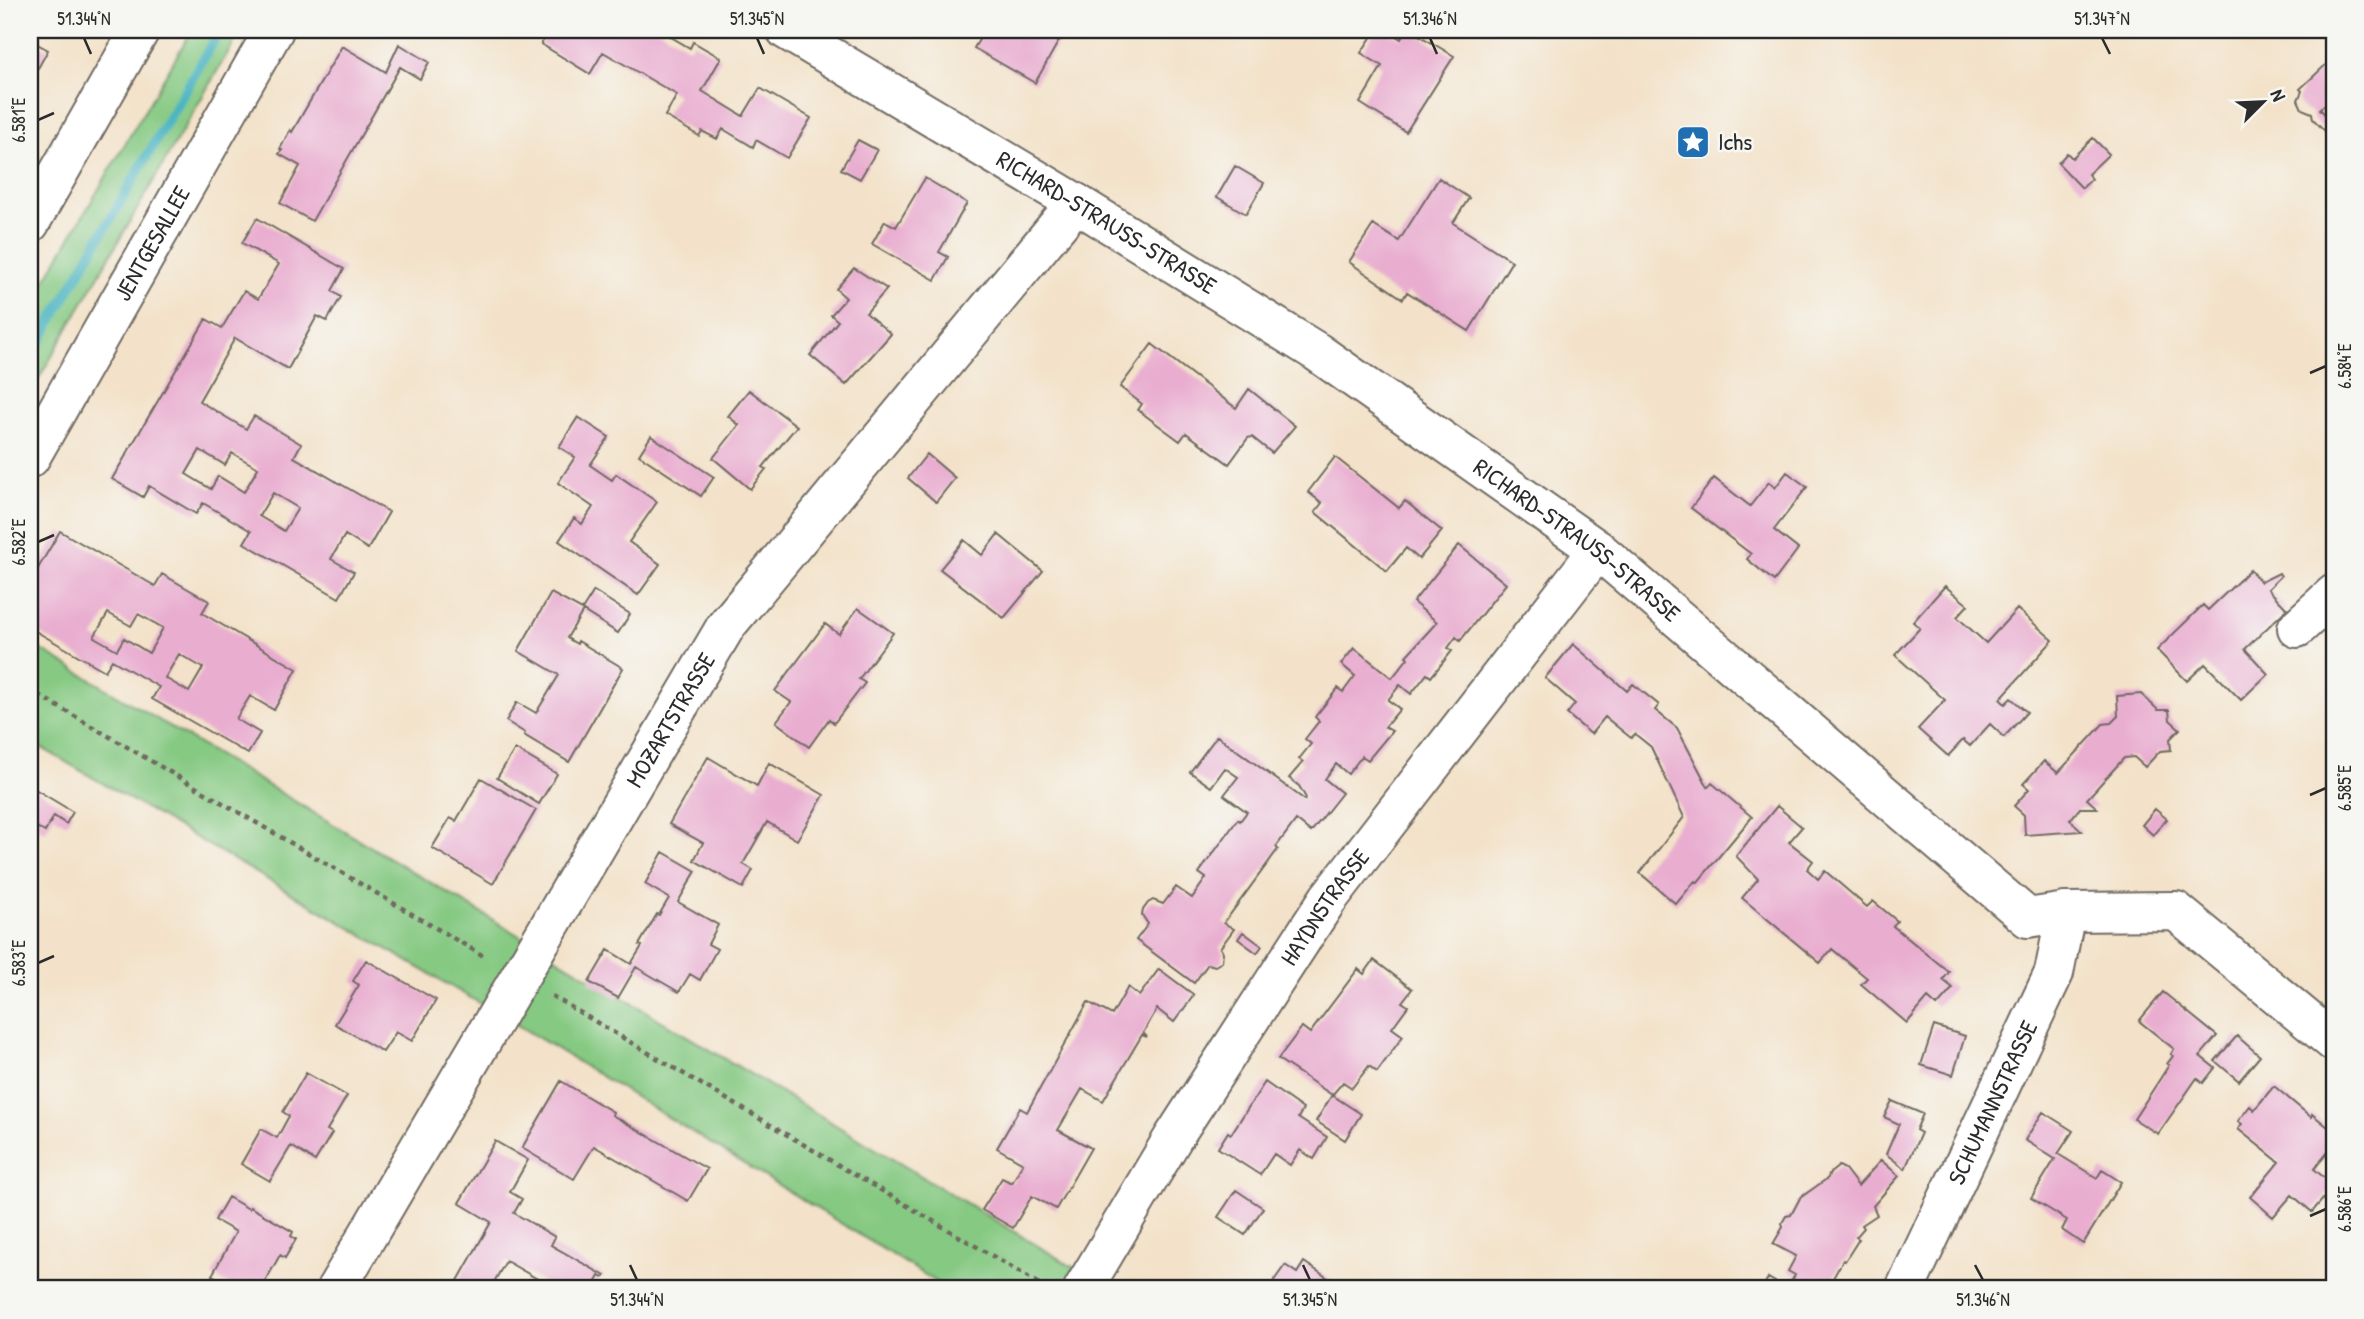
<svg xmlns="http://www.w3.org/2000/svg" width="2364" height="1319" font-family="'Patrick Hand',sans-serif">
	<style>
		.green { fill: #85c982; stroke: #587a56; stroke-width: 2 }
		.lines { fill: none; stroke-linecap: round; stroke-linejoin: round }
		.stream { stroke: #43b1c0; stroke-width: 10 }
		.building { fill: #e9add0; fill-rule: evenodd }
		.minor-casing { stroke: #716b62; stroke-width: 42 }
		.path { stroke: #716b62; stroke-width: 4.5; stroke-dasharray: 5 5; stroke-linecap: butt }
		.minor { stroke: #fff; stroke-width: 38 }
		.ticks { fill: none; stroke: #2b2b2b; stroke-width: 2.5 }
		.labels { text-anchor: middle; stroke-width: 5; stroke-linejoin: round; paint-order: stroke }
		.poi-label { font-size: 24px; fill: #2b2b2b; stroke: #f6f6f2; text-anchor: start }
		.street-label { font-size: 24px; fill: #2b2b2b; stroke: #f6f6f2 }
		.neatline { fill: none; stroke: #2b2b2b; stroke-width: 2.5 }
		.ticks-label { font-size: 18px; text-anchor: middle; fill: #2b2b2b }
	</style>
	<rect width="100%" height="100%" fill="#f6f6f2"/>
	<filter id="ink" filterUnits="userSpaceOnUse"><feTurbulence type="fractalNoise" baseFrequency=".0143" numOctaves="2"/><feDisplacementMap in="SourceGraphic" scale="14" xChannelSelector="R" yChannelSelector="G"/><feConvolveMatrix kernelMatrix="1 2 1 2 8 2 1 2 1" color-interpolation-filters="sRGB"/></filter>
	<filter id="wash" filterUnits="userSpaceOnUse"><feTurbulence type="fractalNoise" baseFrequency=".00686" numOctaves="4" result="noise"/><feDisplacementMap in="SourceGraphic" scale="28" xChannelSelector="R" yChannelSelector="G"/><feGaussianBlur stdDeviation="1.57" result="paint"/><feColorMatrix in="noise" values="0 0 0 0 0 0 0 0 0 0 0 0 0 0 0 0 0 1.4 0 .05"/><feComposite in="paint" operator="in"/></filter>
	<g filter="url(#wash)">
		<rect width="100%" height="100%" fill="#f3e2c9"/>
		<path class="green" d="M192,30H241L30,394V306Z
			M30,643L1068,1264L1112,1289H948L524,1029L30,741Z"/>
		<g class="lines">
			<path class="stream" d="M30,358L220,30"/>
		</g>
		<g id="blocks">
			<path class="building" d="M550,30H659L690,48L693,42L721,58L702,91L743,116L760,88L811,118L787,158L756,140L753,147L723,129L717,139L702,131L699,136L665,116L677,95L603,52L590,74L541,44Z
				M985,30H1065L1035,83L974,48Z
				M1369,30H1386L1401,39L1406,30H1410L1454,56L1406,132L1360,103L1382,66L1361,53L1374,33Z
				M30,40L48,50L36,72L32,70L30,74Z
				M399,44L429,62L420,79L400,67L312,221L280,203L300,166L279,154L282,150L280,149L290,130L292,132L342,46L386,72Z
				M2334,57V114L2325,104L2320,109L2334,124V140L2313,119L2312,113L2302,109L2298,100L2302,91L2300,89Z
				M2093,138L2109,154L2088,174L2092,179L2082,188L2058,163L2067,153L2072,158Z
				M858,140L877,150L860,179L841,169Z
				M1235,166L1264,183L1246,214L1217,197Z
				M925,178L967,203L939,252L948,257L935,280L872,244L885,221L896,227Z
				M1439,178L1469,198L1453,223L1512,261L1469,331L1407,292L1403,299L1349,262L1373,225L1399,241Z
				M257,218L344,269L332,291L341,297L327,321L317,316L288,369L235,338L199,401L246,429L254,416L301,444L294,457L389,512L368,549L345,535L331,559L354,572L339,598L244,543L251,531L203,503L196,514L149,486L143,497L112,479L206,319L222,328L244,291L258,299L279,264L242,243ZM200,450L225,465L232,453L258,468L244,492L218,476L211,489L186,474ZM273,493L298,508L284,531L259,516Z
				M854,268L887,289L866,313L891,334L846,385L810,355L838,321L831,315L846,298L836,289Z
				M1152,344L1236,408L1249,389L1295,426L1272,453L1252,437L1248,438L1229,464L1186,433L1180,441L1138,410L1142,404L1120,387Z
				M749,390L797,426L763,467L766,469L750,489L713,458L739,425L728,416Z
				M578,417L609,437L590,465L612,480L616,474L657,502L629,542L660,564L638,595L559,541L574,518L582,524L593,507L558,483L575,457L559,447Z
				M651,436L714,477L701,496L639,455Z
				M927,454L955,478L936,502L908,478Z
				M1335,457L1399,508L1405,501L1442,531L1419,559L1406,548L1387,571L1315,512L1322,503L1308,492Z
				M1787,472L1807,487L1774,530L1798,549L1774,581L1747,559L1751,554L1691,508L1714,478L1750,506L1769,482L1775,488Z
				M60,531L155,586L162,574L209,601L202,613L297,669L274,710L250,696L236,719L260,733L248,754L152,699L159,687L112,660L105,671L30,628V582ZM108,613L131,626L138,614L163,628L149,653L124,638L117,650L94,637ZM179,654L203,668L189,692L165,678Z
				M998,534L1043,571L1004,618L940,569L964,540L982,555Z
				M1459,545L1506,584L1460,641L1456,637L1448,648L1452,651L1431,677L1427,674L1411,694L1400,685L1388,700L1400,709L1385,727L1392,731L1368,760L1362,756L1348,774L1336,764L1325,779L1342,793L1311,832L1296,820L1276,847L1278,849L1224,923L1234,929L1220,948L1223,952L1222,962L1215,966L1208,964L1194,983L1136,940L1148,924L1142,915L1143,910L1148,903L1153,900L1163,904L1176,887L1192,898L1206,878L1199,873L1238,819L1240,821L1247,812L1224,795L1238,777L1225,768L1211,787L1190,772L1217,736L1305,800L1306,798L1299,786L1289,778L1303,762L1299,759L1311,744L1305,739L1319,721L1315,717L1338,688L1343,692L1355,676L1341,664L1354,648L1392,678L1408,658L1406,656L1437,622L1413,602Z
				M2250,570L2261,582L2279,573L2281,576L2268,589L2287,609L2245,649L2268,674L2241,700L2205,664L2187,681L2157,650L2203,605L2208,610Z
				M1945,586L1968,605L1957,617L1986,643L2017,609L2053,640L2000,699L2005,704L2011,698L2027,712L2004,737L1990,724L1970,746L1963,740L1948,756L1918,729L1945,700L1895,655L1920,628L1913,622Z
				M594,591L630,614L618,633L583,611L567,638L577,644L578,641L623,668L569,762L524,735L525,733L506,721L517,702L536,713L559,675L518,651L551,593L582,610Z
				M858,608L893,633L859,679L865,683L834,723L829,719L809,747L776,722L791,702L775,691L825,624L839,634Z
				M1573,644L1627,691L1633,684L1659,705L1655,710L1677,728L1708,787L1712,783L1752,817L1697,883L1695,881L1676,904L1640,873L1684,817L1651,747L1635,734L1631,738L1605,717L1591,734L1567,714L1575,704L1545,678Z
				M2141,694L2158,710H2169L2170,720L2180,729L2170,739L2171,750L2160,751L2145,767L2134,757L2124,758L2087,799L2097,808H2080L2070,820L2082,831L2025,835L2024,815L2014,806L2029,789L2023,784L2044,761L2058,773L2103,724L2111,723L2118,716L2117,696Z
				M515,749L557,774L539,804L497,778Z
				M708,757L757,786L769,763L824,795L797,840L767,822L743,864L753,870L743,888L694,860L703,843L669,824Z
				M481,778L536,810L493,884L432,848L450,818L456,821Z
				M30,786L73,812L66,824L54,816L45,832L30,823Z
				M1777,806L1802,827L1789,842L1813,861L1807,869L1818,879L1825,871L1867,907L1873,901L1897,921L1893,926L1949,972L1943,980L1953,988L1937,1006L1928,998L1907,1023L1861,984L1867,978L1832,949L1820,963L1742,898L1758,879L1736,856Z
				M2155,809L2167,819L2153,835L2142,825Z
				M663,852L696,871L678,902L718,925L708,944L717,949L700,980L690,974L679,992L636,967L618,998L589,982L608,950L631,964L642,946L639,945L657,914L659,915L669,898L645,884Z
				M1243,932L1262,946L1257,953L1238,939Z
				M366,960L436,1000L412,1041L396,1032L383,1052L335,1024L359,985L353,981Z
				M1374,960L1412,989L1402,1002L1408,1006L1392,1028L1403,1036L1377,1072L1369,1066L1352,1088L1343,1082L1332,1095L1361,1114L1345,1140L1316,1121L1332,1095L1278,1059L1302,1027L1310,1033L1358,969L1364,974Z
				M1159,969L1194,995L1174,1022L1157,1009L1143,1033L1147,1037L1142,1035L1103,1101L1082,1089L1058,1130L1091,1148L1056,1209L1032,1196L1013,1228L982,1210L1002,1178L1012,1183L1023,1163L997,1148L1020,1108L1027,1112L1088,1002L1112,1015L1128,987L1139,996Z
				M2163,992L2217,1036L2200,1056L2215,1068L2203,1083L2197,1078L2158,1134L2134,1119L2169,1065L2167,1064L2173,1056L2171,1054L2174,1049L2139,1021Z
				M1934,1026L1965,1036L1953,1075L1921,1065Z
				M2237,1036L2260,1056L2239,1081L2215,1061Z
				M306,1073L347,1096L327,1130L332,1133L315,1161L291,1146L270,1181L241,1164L261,1129L277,1138L289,1116L283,1112Z
				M561,1081L613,1112L612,1115L707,1169L688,1201L594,1146L574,1179L522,1148Z
				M1265,1082L1303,1109L1298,1118L1327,1137L1314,1159L1300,1150L1290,1165L1274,1154L1260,1175L1218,1148L1228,1132L1231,1134Z
				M2274,1086L2311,1117L2312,1114L2334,1132V1145L2314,1169L2334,1186L2312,1212L2292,1195L2273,1217L2250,1197L2279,1162L2238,1129L2242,1124L2238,1121L2250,1106L2254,1110Z
				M1892,1101L1923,1114L1916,1130L1921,1133L1905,1169L1886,1154L1899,1124L1884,1117Z
				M2043,1112L2073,1131L2058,1154L2097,1178L2102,1170L2121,1182L2083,1244L2062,1230L2067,1220L2031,1198L2055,1159L2025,1140Z
				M495,1141L528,1160L510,1192L522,1199L514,1213L555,1237L551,1245L605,1276L603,1278L599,1276L592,1289H555L506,1261L490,1289H460L455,1286L491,1222L459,1203Z
				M1881,1160L1899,1176L1873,1206L1877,1215L1862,1225L1864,1228L1856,1237L1859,1239L1845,1261L1843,1260L1827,1289H1762L1768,1278L1787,1289L1795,1275L1788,1271L1796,1256L1773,1244L1783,1227L1782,1223L1786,1216L1791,1215L1800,1198L1828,1178L1829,1174L1839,1166L1845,1169L1858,1186Z
				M1236,1190L1263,1208L1245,1235L1218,1217Z
				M228,1197L249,1209L250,1207L293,1232L291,1236L296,1239L285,1258L280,1255L261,1289H237L212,1275L236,1232L215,1220Z
				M1304,1262L1344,1289H1268L1285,1265L1297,1273Z"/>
		</g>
	</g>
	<g filter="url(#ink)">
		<use href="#blocks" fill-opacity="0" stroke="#716b62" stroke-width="2"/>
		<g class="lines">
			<g class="minor-casing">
				<g id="minor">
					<path id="s1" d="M786,30L1076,203L1317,352L1598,550L2028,918L2066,912L2176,911L2334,1042"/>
					<path d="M30,223L140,30"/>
					<path id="s2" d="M30,458L274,30"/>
					<path d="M2297,628L2334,594"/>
					<path id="s3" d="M336,1289L726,626L1076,203"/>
					<path id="s4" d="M1083,1289L1173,1138L1328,899L1598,550"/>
					<path id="s5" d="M1905,1289L2054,973L2066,912"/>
				</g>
			</g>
			<path class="path" d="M30,690L487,958
				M552,996L1045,1287"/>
			<use href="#minor" class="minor"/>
		</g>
	</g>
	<path class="ticks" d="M84,38L91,54M757,38L764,54M1430,38L1437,54M2102,38L2110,54M38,120L54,113M2310,373L2326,366M38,542L54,535M2310,795L2326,788M38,963L54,956M2310,1216L2326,1209M630,1265L637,1280M1303,1265L1310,1280M1975,1265L1983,1280"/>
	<defs>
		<g id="sight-square" transform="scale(1.75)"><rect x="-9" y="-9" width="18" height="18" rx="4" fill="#1f6fb2" stroke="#f6f6f2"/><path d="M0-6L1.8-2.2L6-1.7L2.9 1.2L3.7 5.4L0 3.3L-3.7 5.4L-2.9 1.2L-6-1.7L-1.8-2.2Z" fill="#fff"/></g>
	</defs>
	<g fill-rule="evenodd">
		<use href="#sight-square" x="1693" y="142"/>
	</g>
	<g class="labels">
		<g class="poi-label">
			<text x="1718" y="150">Ichs</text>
		</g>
		<g class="street-label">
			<text dy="8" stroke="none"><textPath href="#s1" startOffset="374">RICHARD-STRAUSS-STRASSE</textPath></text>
			<text dy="8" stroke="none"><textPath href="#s2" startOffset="247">JENTGESALLEE</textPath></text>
			<text dy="8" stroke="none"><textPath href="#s1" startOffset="942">RICHARD-STRAUSS-STRASSE</textPath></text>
			<text dy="8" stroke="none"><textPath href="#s3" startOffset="660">MOZARTSTRASSE</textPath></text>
			<text dy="8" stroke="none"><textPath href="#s4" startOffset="452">HAYDNSTRASSE</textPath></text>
			<text dy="8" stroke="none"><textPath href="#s5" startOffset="206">SCHUMANNSTRASSE</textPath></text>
		</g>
	</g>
	<rect width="2364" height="1319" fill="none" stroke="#f6f6f2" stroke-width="77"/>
	<g transform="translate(2263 102) rotate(66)" stroke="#f6f6f2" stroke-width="5" paint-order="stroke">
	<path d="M0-5L12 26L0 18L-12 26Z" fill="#2b2b2b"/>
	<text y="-10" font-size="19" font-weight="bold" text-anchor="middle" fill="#2b2b2b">N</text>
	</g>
	<rect x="38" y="38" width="2288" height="1242" class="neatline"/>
	<g class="ticks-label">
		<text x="84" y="25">51.344°N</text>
		<text x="757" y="25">51.345°N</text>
		<text x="1430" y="25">51.346°N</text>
		<text x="2102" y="25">51.347°N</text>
		<text transform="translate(19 120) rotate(-90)" y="6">6.581°E</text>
		<text transform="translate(2345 366) rotate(-90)" y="6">6.584°E</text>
		<text transform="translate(19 542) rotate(-90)" y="6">6.582°E</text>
		<text transform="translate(2345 788) rotate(-90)" y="6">6.585°E</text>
		<text transform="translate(19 963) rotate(-90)" y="6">6.583°E</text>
		<text transform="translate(2345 1209) rotate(-90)" y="6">6.586°E</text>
		<text x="637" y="1306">51.344°N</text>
		<text x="1310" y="1306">51.345°N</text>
		<text x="1983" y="1306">51.346°N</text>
	</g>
</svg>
